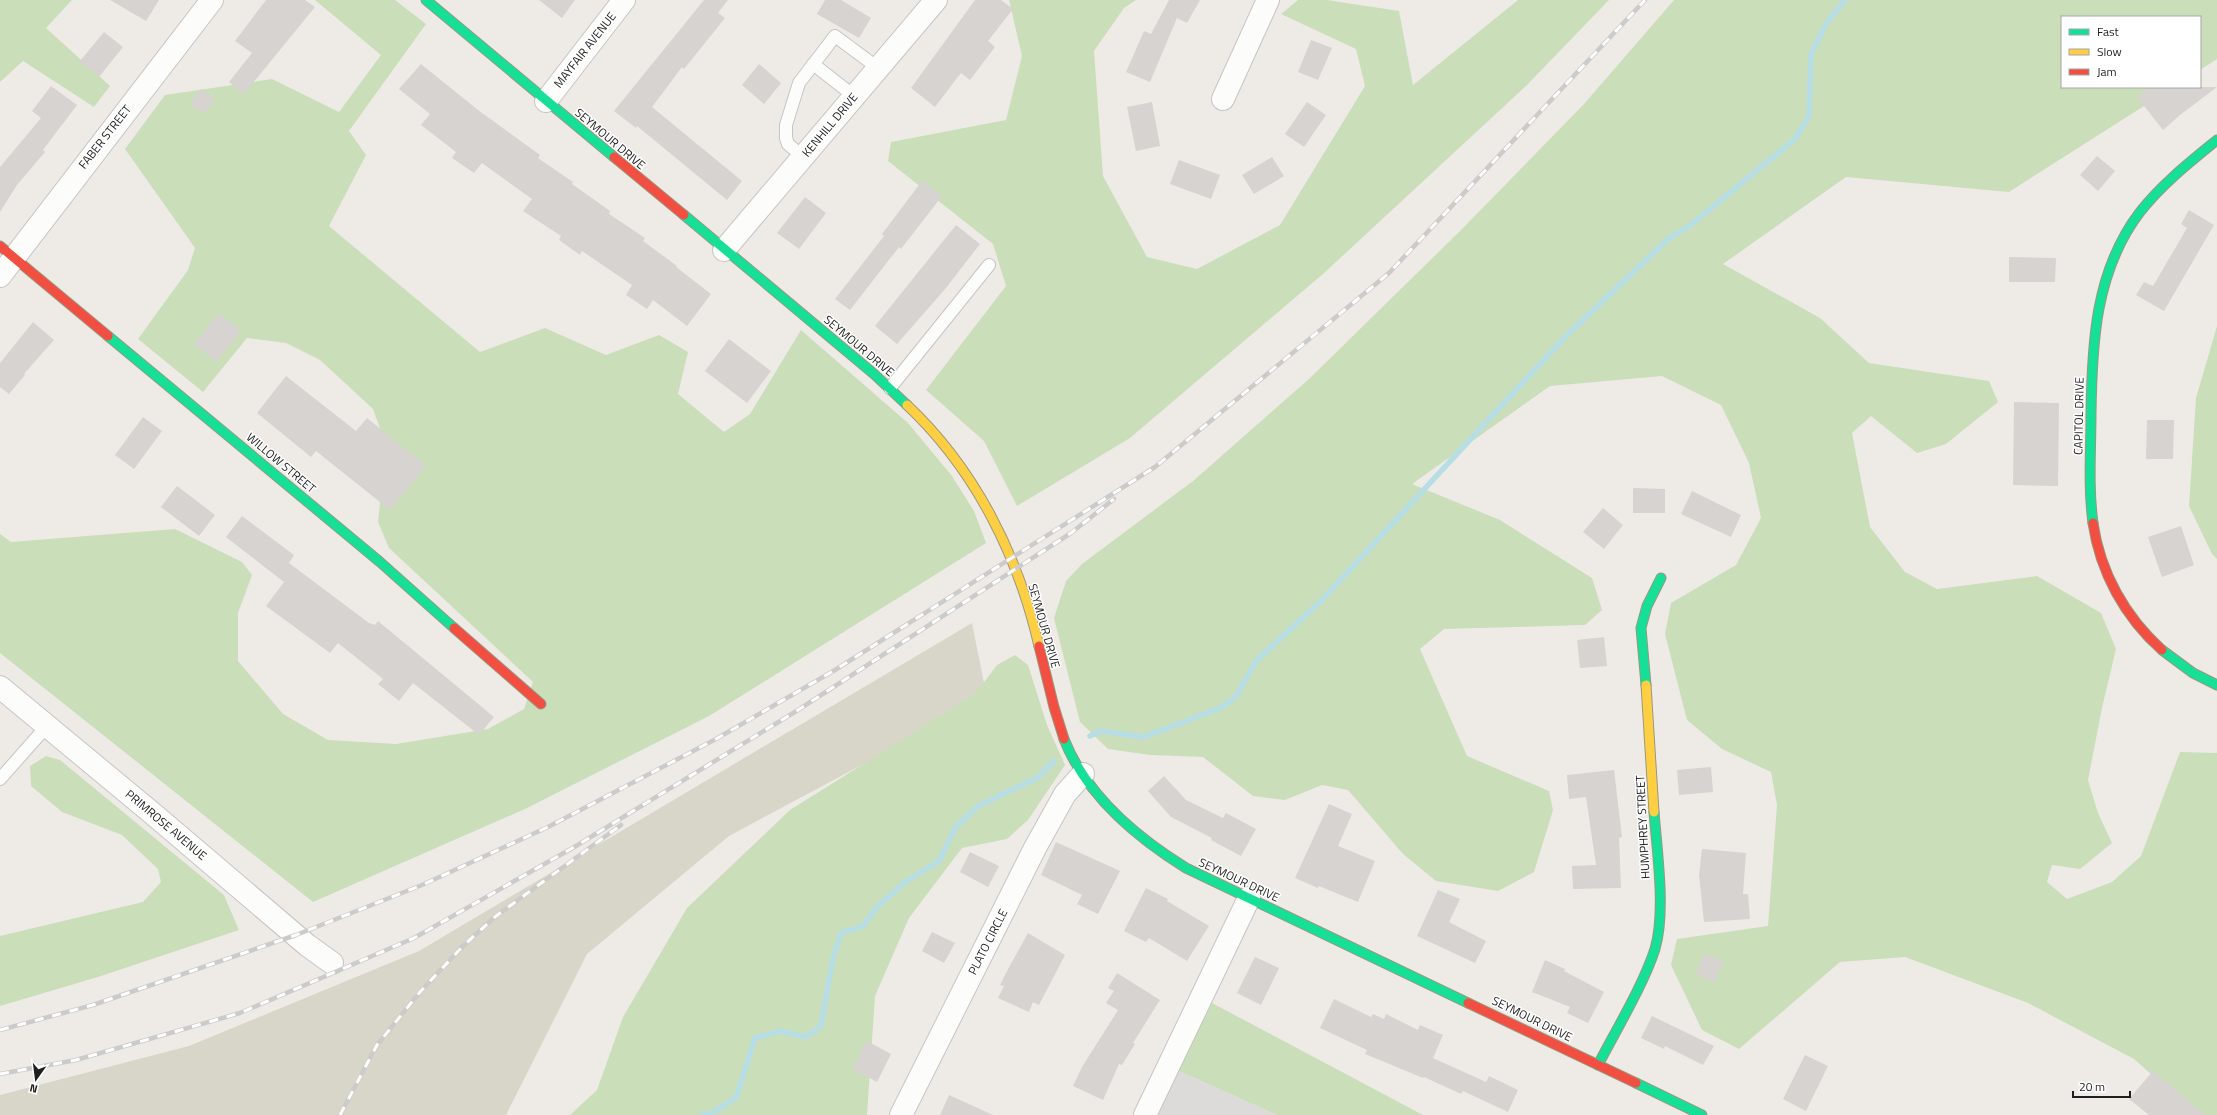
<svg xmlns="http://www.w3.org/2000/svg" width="2217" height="1115" font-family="'Titillium Web',sans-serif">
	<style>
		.residential { fill: #dddbd9 }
		.construction { fill: #d8d6c8 }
		.forest { fill: #cadeba }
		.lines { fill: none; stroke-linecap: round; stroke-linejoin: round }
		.stream { stroke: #b7dee4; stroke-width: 5.5 }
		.building { fill: #d6d3d0 }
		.lane-casing { stroke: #c6c5c3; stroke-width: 14 }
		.street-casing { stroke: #c6c5c3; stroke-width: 24 }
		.fast-casing { stroke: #99987e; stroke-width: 11 }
		.slow-casing { stroke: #99987e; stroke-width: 11 }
		.jam-casing { stroke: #99987e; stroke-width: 11 }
		.lane { stroke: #fcfcfb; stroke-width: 12 }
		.street { stroke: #fcfcfb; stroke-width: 22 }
		.fast { stroke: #16e098; stroke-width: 9 }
		.slow { stroke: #ffcf43; stroke-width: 9 }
		.jam { stroke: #f24e42; stroke-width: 9 }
		.rail-casing { stroke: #cbcbca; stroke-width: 4.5 }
		.rail { stroke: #fff; stroke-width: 3; stroke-dasharray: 9; stroke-linecap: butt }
		.labels { text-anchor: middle; stroke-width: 3; stroke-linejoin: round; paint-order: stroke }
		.street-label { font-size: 12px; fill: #1f1f1f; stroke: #fff }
	</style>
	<rect width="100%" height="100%" fill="#eeebe7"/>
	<path class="residential" d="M1177,1070L1277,1115H1155Z"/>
	<path class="construction" d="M972,623L987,698L729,836L587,954L506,1115H0V1095L189,1046L419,951Z"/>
	<path class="forest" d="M0,0H72L46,28L110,86L94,107L23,61L0,82Z
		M315,0H395L426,24L349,131L366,155L329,226L480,352L545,328L606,355L659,335L688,352L678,394L724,432L750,414L801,330L908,423L952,476L974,511L986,543L709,716L525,809L313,902L0,653V534L11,542L175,529L242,562L252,575L238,613V661L283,714L328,740L396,744L488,729L524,709L533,682L389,548L378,522L386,444L373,409L320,360L286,343L247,338L203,392L138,339L188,270L195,248L125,149L165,95L272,79L339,112L381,55Z
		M1009,0H1136L1124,8L1094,51L1103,176L1147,257L1197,269L1280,225L1365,86L1356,49L1281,14L1298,0H1327L1399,11L1413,85L1518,0H1609L1526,86L1323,274L1130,438L1017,506L984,441L926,390L1006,286L993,244L888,161L891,142L1006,120L1022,56Z
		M1674,0H2217V59L2200,70V17H2062V87H2174L2009,192L1846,177L1723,264L1820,318L1869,363L1989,381L1998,402L1946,444L1917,453L1871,416L1852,433L1870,527L1905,572L1937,589L2037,576L2101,613L2116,649L2102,708L2088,780L2098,813L2112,843L2080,869L2052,865L2047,882L2067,899L2112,882L2141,856L2180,752L2217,753V1115H2197L2134,1059L2028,1003L1905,957L1840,962L1739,1049L1702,1030L1671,965L1677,939L1768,926L1777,805L1771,772L1722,749L1687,720L1665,634L1671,603L1736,565L1761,518L1749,463L1721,405L1662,376L1550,386L1412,484L1500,520L1592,578L1602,610L1585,625L1444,629L1420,649L1467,756L1549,791L1553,810L1534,872L1498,891L1436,881L1403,854L1348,790L1322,785L1285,800L1253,796L1203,757L1150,755L1108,749L1080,722L1054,618L1066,581L1082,564L1193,481L1310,378L1462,229L1584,104Z
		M2217,326V559L2212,554L2189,506L2196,398Z
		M1015,655L1028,665L1047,725L1065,765L1028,820L1007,839L962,848L909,918L875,996L867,1115H570L597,1090L623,1017L687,908L790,810L975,694L997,665Z
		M46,756L60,760L224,895L239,930L98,977L0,1006V936L143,902L161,882L158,869L122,835L62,812L31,786L30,766Z
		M1212,1003L1423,1115H1277L1177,1070Z"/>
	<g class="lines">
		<path class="stream" d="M1090,736L1100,731L1144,737L1220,708L1235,698L1256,661L1320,602L1564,338L1668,239L1692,224L1795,139L1809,116L1811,54L1826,24L1845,0
			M702,1115L712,1113L736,1098L755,1038L780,1031L806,1037L821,1026L833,958L841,933L863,926L877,907L905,882L939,861L955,828L978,806L1037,778L1054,761"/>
	</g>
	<path class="building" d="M110,0H159L146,21Z
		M266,0H305L315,7L244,94L229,82L252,53L235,41Z
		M539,0H575L562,18Z
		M704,0H728L718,13L725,18L684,69L682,67L652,107L742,181L727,200L637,126L636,128L614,111Z
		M825,0H841L871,18L859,38L817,14Z
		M975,0H1001L1013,9L988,41L995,47L970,80L961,73L935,107L911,88Z
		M1169,0H1200L1187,23L1177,18L1150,82L1126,72L1144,31L1151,34Z
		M104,32L123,47L99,77L80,61Z
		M1311,40L1332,48L1318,80L1298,72Z
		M421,64L478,110L540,155L538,158L573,182L572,184L610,211L609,214L645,238L643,241L677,266L676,267L711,294L687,326L653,300L647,309L626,295L632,285L582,251L580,255L559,240L561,236L523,211L532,199L482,163L474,173L452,158L456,152L421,125L430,114L399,89Z
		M759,64L781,83L764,104L742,85Z
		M51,86L77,105L43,150L45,152L17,185L0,212V167L41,118L32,111Z
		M2149,87H2217L2180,115L2163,130L2137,97Z
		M201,89L215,100L204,114L190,104Z
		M1152,102L1160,146L1136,151L1127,107Z
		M1307,102L1326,115L1304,147L1285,134Z
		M2097,156L2115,171L2098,191L2080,175Z
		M1272,157L1284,176L1254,194L1242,175Z
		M1179,160L1220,175L1211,199L1170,184Z
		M922,181L942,196L901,249L899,247L850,310L835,299L884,236L882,234Z
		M805,197L826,213L799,249L777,233Z
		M2189,210L2214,225L2164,311L2136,295L2144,282L2153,286L2187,228L2181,224Z
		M956,225L980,244L946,288L897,344L875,326Z
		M2009,257L2056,258L2055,282H2009Z
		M219,313L241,331L216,362L194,344Z
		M33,322L54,340L24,374L25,375L9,394L0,387V363Z
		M729,339L771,371L747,403L705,371Z
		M286,376L356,431L367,418L426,466L390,510L316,451L311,457L257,413Z
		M2014,402L2059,403L2058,486L2013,485Z
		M143,417L162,431L134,469L115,455Z
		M2147,420H2174L2173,459H2146Z
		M177,486L215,515L199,536L161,507Z
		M1633,488L1665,489V513H1633Z
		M1692,491L1741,515L1731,537L1681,514Z
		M1603,508L1623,525L1604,549L1583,532Z
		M242,516L294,555L289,563L369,623L375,625L378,621L494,717L479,735L413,683L399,701L378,684L383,679L338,643L330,653L266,606L284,582L226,537Z
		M2181,526L2194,565L2162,577L2148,537Z
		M1604,637L1607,666L1580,668L1577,640Z
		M1711,767L1713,792L1679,795L1677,770Z
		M1614,770L1622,837L1619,838L1621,888L1573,889L1572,866L1596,865L1586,797L1569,799L1567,775Z
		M1164,776L1186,800L1223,818L1226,813L1256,829L1241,856L1211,840L1212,838L1171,817L1148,791Z
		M1329,804L1352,814L1338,846L1375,861L1358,902L1319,886L1318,888L1295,878Z
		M1056,842L1120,871L1098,914L1077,904L1082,895L1041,875Z
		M1702,849L1746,853L1743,894H1748L1750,919L1704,922L1699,875Z
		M970,852L999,866L988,887L960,872Z
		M1146,888L1168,899L1167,901L1209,926L1187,961L1149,938L1146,942L1124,931Z
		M1438,890L1460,899L1449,922L1486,941L1475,963L1417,936Z
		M932,932L955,943L944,963L922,951Z
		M1028,933L1065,955L1039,1005L1033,1002L1029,1012L998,998L1004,986L1000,985L1007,971Z
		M1704,954L1723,961L1715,982L1696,975Z
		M1255,957L1279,968L1261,1005L1237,993Z
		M1545,960L1565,969L1564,971L1604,992L1588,1023L1567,1013L1570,1007L1532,992Z
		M1117,973L1160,1000L1133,1043L1135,1044L1122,1065L1119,1064L1103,1100L1073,1086L1082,1067L1118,1010L1106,1003L1114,991L1108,988Z
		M1334,999L1371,1017L1373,1014L1384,1019L1386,1014L1418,1030L1420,1025L1443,1035L1433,1058L1486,1082L1489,1076L1518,1090L1508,1112L1463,1091L1461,1094L1424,1077L1423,1078L1382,1061L1365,1054L1367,1050L1320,1028Z
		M1652,1016L1714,1046L1703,1065L1665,1046L1664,1049L1641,1038Z
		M867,1041L891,1054L877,1082L852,1069Z
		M1805,1055L1828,1066L1806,1111L1783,1099Z
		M2153,1071L2205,1115H2149L2129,1099Z
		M949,1095L993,1115H940Z"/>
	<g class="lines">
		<g class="lane-casing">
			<path id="lane" d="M813,64L854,96
				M803,157L788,144L786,138V125L799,83L835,36L878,68
				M890,388L989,265
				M0,779L47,726"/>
		</g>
		<g class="street-casing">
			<path id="street" d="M1223,99L1268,0
				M546,101L624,0
				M724,250L936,0
				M0,276L212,0
				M0,687L152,813L307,945L332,963
				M901,1115L1035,848L1065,794L1083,774
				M1145,1115L1249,898"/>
		</g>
		<g class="fast-casing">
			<path id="fast" d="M426,0L614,157
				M684,215L874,374L907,405
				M108,336L380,562L454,628
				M2093,523C2088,486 2091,450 2091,414C2092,343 2095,271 2140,212C2162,184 2190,162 2217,140
				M2162,650L2193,673L2217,685
				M1646,685L1641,628L1647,606L1661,578
				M1064,739C1086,795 1136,837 1186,868L1468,1003
				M1598,1065C1616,1030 1643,986 1655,949C1666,912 1657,851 1654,812
				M1636,1083L1702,1115"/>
		</g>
		<g class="slow-casing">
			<path id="slow" d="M907,405C975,469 1018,555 1039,646
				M1646,685L1654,812"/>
		</g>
		<g class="jam-casing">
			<path id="jam" d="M614,157L684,215
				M0,246L108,336
				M2093,523C2100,572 2125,617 2162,650
				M454,628L541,704
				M1039,646L1054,707L1064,739
				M1468,1003L1636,1083"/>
		</g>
		<use href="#lane" class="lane"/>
		<use href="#street" class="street"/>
		<use href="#fast" class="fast"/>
		<use href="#slow" class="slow"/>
		<use href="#jam" class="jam"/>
		<g class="rail-casing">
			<path id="rail" d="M0,1030L93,1005L296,935L422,885L548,827L716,739L835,670L1155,467L1389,273L1645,0
				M0,1074L76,1060L240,1013L414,938L576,846L798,710L1071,533L1114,499
				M340,1115L377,1045L420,992L462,947L496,916L621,825"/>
		</g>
		<use href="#rail" class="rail"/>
	</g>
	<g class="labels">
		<g class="street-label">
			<text transform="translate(585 50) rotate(-52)" y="4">MAYFAIR AVENUE</text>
			<text transform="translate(830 125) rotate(-50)" y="4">KENHILL DRIVE</text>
			<text transform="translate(105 137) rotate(-52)" y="4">FABER STREET</text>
			<text transform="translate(610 139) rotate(40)" y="4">SEYMOUR DRIVE</text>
			<text transform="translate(859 346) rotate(40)" y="4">SEYMOUR DRIVE</text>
			<text transform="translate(2079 416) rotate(-89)" y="4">CAPITOL DRIVE</text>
			<text transform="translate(281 463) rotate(40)" y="4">WILLOW STREET</text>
			<text transform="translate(1044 626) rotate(74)" y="4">SEYMOUR DRIVE</text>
			<text transform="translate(166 825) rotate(40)" y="4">PRIMROSE AVENUE</text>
			<text transform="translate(1643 827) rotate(-93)" y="4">HUMPHREY STREET</text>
			<text transform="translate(1239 880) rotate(25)" y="4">SEYMOUR DRIVE</text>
			<text transform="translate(988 942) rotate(-63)" y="4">PLATO CIRCLE</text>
			<text transform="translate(1532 1019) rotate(26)" y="4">SEYMOUR DRIVE</text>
		</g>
	</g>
	<rect x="2061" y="16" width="140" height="72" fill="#ffffff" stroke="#a5a5a5"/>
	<rect x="2069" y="29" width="20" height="6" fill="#16e098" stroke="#a5a5a5"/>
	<text x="2097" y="36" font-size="12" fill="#1f1f1f">Fast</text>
	<rect x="2069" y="49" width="20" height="6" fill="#ffcf43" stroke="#a5a5a5"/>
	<text x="2097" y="56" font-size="12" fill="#1f1f1f">Slow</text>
	<rect x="2069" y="69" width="20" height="6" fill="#f24e42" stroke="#a5a5a5"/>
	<text x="2097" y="76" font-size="12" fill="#1f1f1f">Jam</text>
	<g transform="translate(36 1079) rotate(194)" stroke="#ffffff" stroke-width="3" paint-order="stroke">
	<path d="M0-3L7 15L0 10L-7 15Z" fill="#1f1f1f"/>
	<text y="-6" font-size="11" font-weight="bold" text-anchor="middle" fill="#1f1f1f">N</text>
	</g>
	<path d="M2073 1091v6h57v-6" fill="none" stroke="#1f1f1f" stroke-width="2"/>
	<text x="2079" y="1091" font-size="12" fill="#1f1f1f" stroke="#ffffff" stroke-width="3" paint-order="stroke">20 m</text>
</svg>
